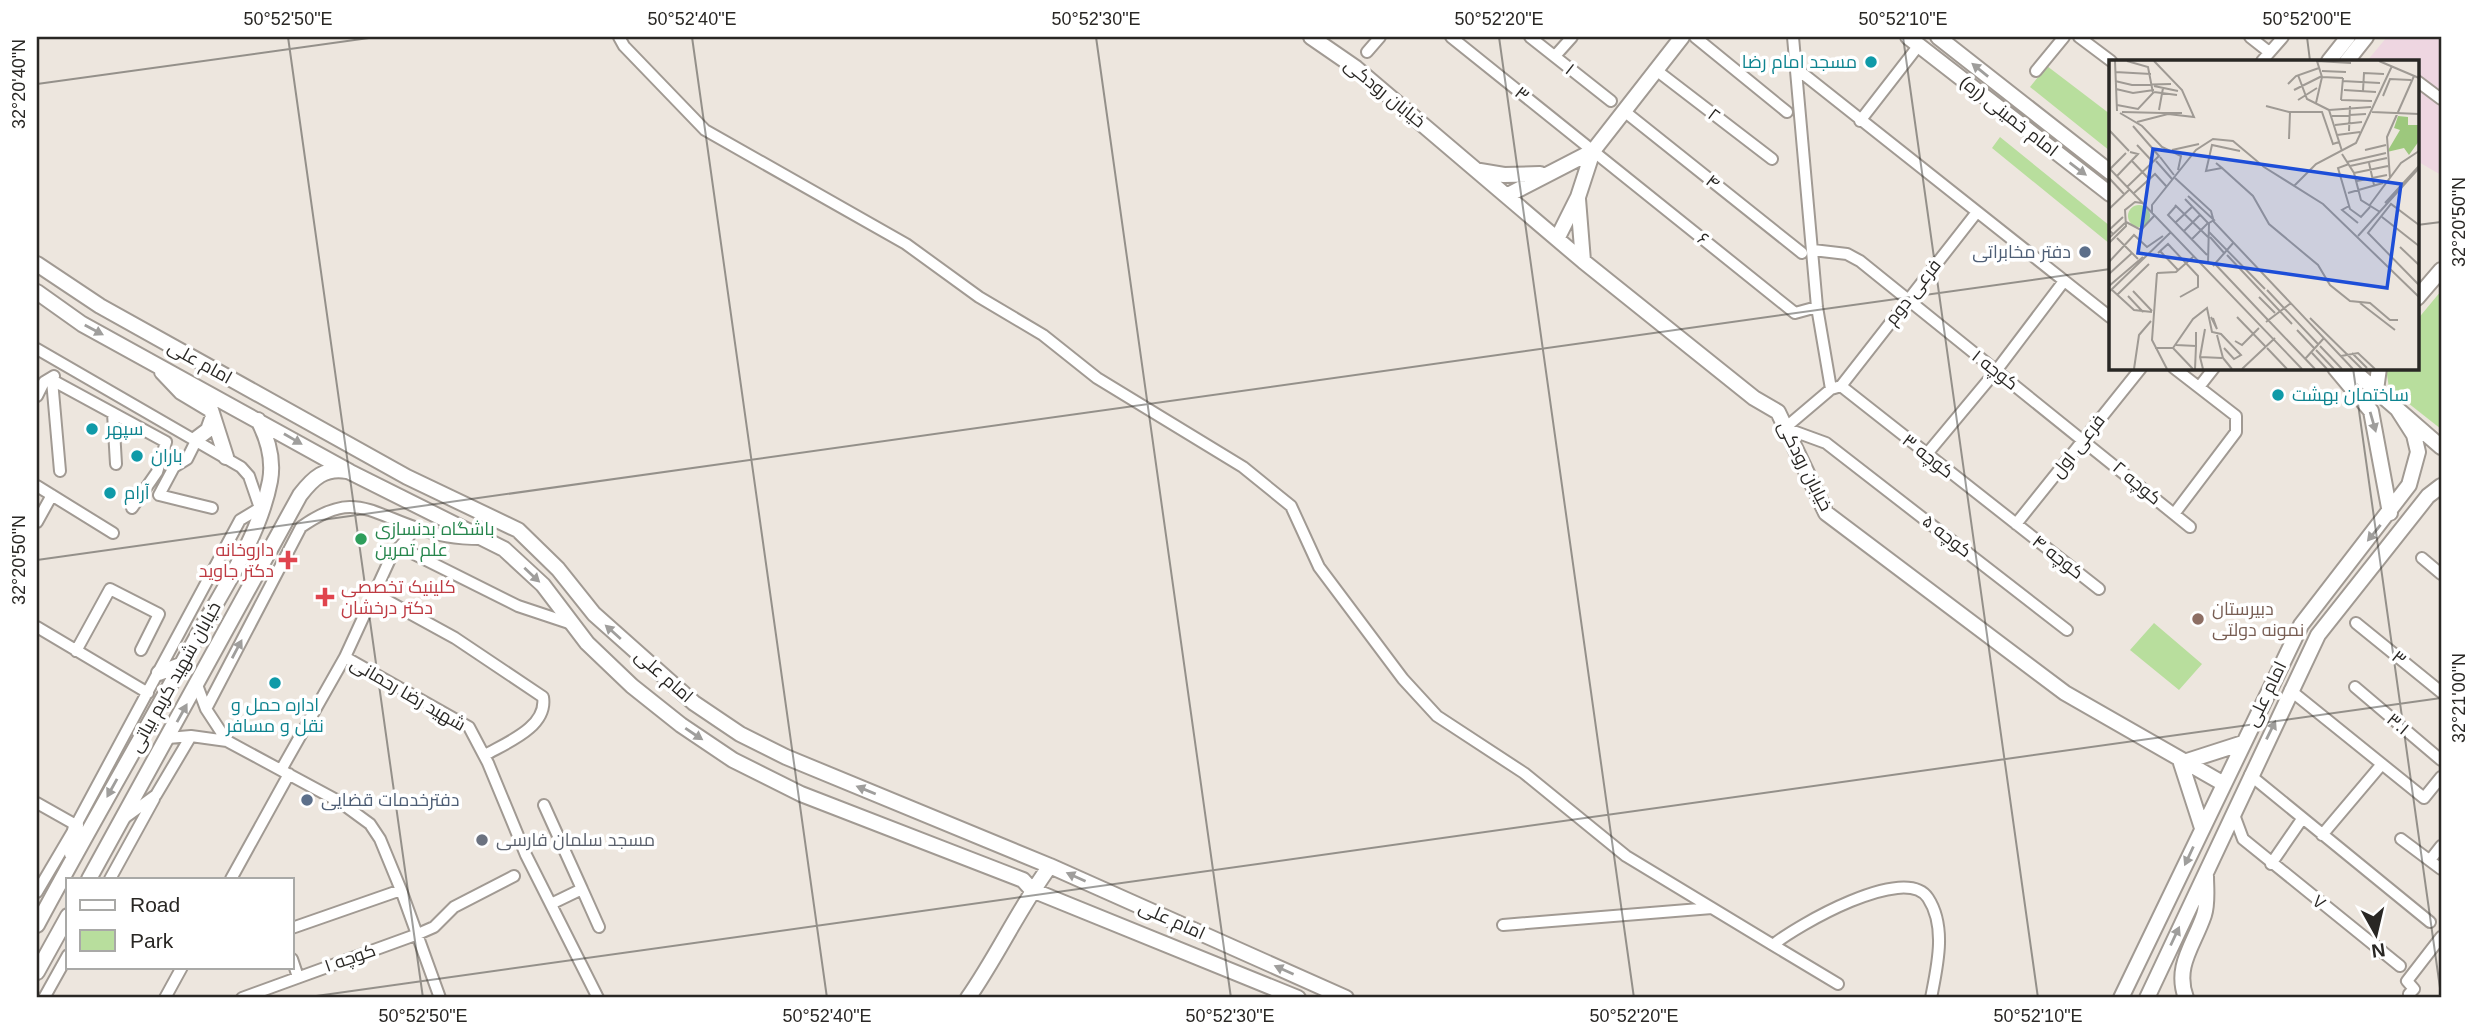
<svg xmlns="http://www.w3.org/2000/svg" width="2478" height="1035" font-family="Helvetica,Cairo,sans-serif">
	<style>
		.commercial { fill: #eed6e1 }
		.green { fill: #b8de9d }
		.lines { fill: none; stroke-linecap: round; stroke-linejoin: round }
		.minor-casing { stroke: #a19a93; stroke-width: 14 }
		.major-casing { stroke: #a19a93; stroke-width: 18 }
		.minor { stroke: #fff; stroke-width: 10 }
		.major { stroke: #fff; stroke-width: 14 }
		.oneway { fill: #9f9e9c }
		.ticks { fill: none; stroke: #292724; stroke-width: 2; stroke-opacity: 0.45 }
		.culture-dot { fill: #0f9aa8; stroke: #fff; stroke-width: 2.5 }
		.service-dot { fill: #5c6f8a; stroke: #fff; stroke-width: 2.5 }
		.leisure-dot { fill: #2e9e5b; stroke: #fff; stroke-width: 2.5 }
		.health-dot { fill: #e0444e; stroke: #fff; stroke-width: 2.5 }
		.education-dot { fill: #8d6e63; stroke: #fff; stroke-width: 2.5 }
		.worship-dot { fill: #6b7280; stroke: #fff; stroke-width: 2.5 }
		.labels { text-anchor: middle; stroke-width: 7; stroke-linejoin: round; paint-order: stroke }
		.culture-label { font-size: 18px; fill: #0d838f; stroke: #fff; text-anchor: start }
		.street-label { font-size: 18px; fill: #292724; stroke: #fff }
		.service-label { font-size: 18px; fill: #4e5e75; stroke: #fff; text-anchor: end }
		.leisure-label { font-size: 18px; fill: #27864d; stroke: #fff; text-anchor: start }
		.health-label { font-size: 18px; fill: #be3a42; stroke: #fff; text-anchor: end }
		.education-label { font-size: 18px; fill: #785e54; stroke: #fff; text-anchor: start }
		.worship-label { font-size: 18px; fill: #5b616d; stroke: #fff; text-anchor: start }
		.inset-road { fill: none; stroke: #9f9a94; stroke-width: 2 }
		.view { fill: #1d4ed8; fill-opacity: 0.15; stroke: #1d4ed8; stroke-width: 3.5 }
		.inset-edge { fill: none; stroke: #292724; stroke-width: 3.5 }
		.neatline { fill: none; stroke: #292724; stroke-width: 2.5 }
		.ticks-label { font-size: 18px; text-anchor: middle; fill: #292724 }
	</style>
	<rect width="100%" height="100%" fill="#ede6de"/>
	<path class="commercial" d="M2387,37H2441V175L2417,161V61H2367Z"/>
	<path class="green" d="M2047,66L2110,114V151L2030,87Z
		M2000,137L2110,226V244L1992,148Z
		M2441,291V429L2389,388L2386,368H2417V320Z
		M2154,623L2202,664L2179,690L2130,650Z"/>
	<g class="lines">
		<g class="minor-casing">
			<path id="minor" d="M619,37L624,46L705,130L906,244L979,297L1043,335L1097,378L1243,467L1291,506L1319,567L1403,679L1437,716L1524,773L1626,856L1773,945
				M1451,37L1795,313L1817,307
				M1530,37L1611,101
				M1695,37L1787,112
				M1793,37L1817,307L1831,389
				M2079,37L2111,61
				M2250,37L2269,52
				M1367,52L1380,37
				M1555,56L1572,37
				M2262,61L2283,37
				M1797,69L2110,317
				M1656,70L1772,159
				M2036,71L2064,37
				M2417,81L2441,99
				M1624,111L1802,253
				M1860,121L1919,45
				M1977,212L1841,386L1831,389L1785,428L1826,443L2067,630
				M1813,250L1847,254L1860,261L2190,527
				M37,349L241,467L249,476L260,508L240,520L76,825L37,803
				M2174,368L2236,416V432L2174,514
				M52,380L166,442L157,472L132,508
				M52,380L60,471
				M1841,386L2099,589
				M2199,387L2214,368
				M37,396L44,382L54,376
				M113,413L116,464
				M197,439L187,459L174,467L159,495L212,508
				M1926,455L1996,371L2064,281
				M37,486L113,533
				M37,522L52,495
				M2016,524L2141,368
				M400,547L518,606L572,624
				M2422,558L2441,574
				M373,593L455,638L543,697C548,727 506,743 485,755
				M2356,623L2441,692
				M37,627L148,693
				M76,651L110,589L159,614L141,650
				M345,657L391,557L416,528
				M197,685L206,709L227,741
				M2355,687L2441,760
				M2290,690L2424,798L2441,777
				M206,709L301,527C352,491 367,511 417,528C437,536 460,539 481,539
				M168,738L191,736L227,741L340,802L370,824L380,839L401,890L440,998
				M281,770L345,657L469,727L488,763L526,855L598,998
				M2250,775L2430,922
				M544,805L582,889
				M2233,812L2243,839L2400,966
				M123,819L156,795L191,736
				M2322,835L2382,764
				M2401,839L2441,869
				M2430,860L2441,846
				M2271,864L2302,819
				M110,879L154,799
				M231,879L289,774
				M37,892L73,831
				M551,904L582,889L599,927
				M1503,925L1712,908
				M292,928L401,890
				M292,959L298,977
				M1838,984L1773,945C1796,926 1905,863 1928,898C1947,927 1937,967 1931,998
				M44,998L68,955
				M165,998L182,967
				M242,998L418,934L434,927L454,907L514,876
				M2412,998L2409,994L2414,989L2407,981L2441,937"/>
		</g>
		<g class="major-casing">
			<path id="major" d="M1311,37L1356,68L1583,261L1754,398L1778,412L1826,513L2065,693L2224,784
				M1908,37L2110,194
				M1938,37L2110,172
				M2329,61L2348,37
				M2347,61L2366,37
				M1480,171L1504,175L1540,174
				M1508,195L1593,151
				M1578,199L1583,261
				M1558,237L1578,197L1593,151L1682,37
				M37,264L100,306L407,477L518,530L558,569L594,614L694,703L740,734L786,757L1050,866L1346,998
				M37,292L82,324L350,472L504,549L543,585L587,643L632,686L681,725L733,760L801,794L1023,880L1032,890L1298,998
				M2417,298L2441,270
				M2335,368L2371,411L2390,513
				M2341,368L2356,373L2441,447
				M162,372L181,392L211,410L226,457
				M2376,390L2379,368
				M196,439L208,430L213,416
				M159,673L183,664
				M2202,828L2181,763L2243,743
				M72,854L76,825
				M89,879L300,495C313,478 325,467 347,471
				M37,925C90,826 147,729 200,631C226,585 260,534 270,481C274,459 268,439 258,420
				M37,972L68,916
				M968,998C998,955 1019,908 1050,866
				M2121,998L2301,625L2409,485L2418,452L2414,435L2398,410
				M2147,998L2318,635L2428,496L2441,486
				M2186,998C2174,966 2194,945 2204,915C2208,903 2206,888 2206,876"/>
		</g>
		<use href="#minor" class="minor"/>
		<use href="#major" class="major"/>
	</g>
	<defs><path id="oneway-solid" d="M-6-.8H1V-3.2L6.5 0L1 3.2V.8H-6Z" transform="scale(1.75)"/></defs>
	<g class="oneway">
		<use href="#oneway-solid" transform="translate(1980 70) rotate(-141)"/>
		<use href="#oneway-solid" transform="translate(2078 169) rotate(37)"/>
		<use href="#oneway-solid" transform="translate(94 330) rotate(28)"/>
		<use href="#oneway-solid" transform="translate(2373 422) rotate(74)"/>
		<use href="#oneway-solid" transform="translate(293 439) rotate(30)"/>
		<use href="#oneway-solid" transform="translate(2374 533) rotate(129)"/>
		<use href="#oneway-solid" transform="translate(532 575) rotate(43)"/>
		<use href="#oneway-solid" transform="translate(613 632) rotate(-138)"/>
		<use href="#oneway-solid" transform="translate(237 649) rotate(-62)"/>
		<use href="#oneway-solid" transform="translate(182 713) rotate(-61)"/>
		<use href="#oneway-solid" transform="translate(2271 730) rotate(-64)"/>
		<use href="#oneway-solid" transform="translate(694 734) rotate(34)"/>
		<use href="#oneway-solid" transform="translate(112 788) rotate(119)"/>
		<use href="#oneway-solid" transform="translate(866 790) rotate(-158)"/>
		<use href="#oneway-solid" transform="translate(2189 856) rotate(115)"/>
		<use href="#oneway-solid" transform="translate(1076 877) rotate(-156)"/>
		<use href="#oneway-solid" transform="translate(2175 936) rotate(-65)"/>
		<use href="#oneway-solid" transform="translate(1284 970) rotate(-156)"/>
	</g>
	<path class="ticks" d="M288,37L423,998M692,37L827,998M1096,37L1231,998M1499,37L1634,998M1903,37L2038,998M2307,37L2310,61M37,84L376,37M2417,225L2441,222M2353,368L2441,995M37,560L2110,269M302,998L2441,698"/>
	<g class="culture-dot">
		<circle cx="1871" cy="62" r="7"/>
		<circle cx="2278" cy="395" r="7"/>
		<circle cx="92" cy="429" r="7"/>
		<circle cx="137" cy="456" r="7"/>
		<circle cx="110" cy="493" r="7"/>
		<circle cx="275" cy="683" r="7"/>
	</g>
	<g class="service-dot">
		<circle cx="2085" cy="252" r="7"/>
		<circle cx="307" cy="800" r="7"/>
	</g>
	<circle class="leisure-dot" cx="361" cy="539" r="7"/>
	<g class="health-dot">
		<path d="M284.5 549.5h7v7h7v7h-7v7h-7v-7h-7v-7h7z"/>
		<path d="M321.5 586.5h7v7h7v7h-7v7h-7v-7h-7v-7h7z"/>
	</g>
	<circle class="education-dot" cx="2198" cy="619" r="7"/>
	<circle class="worship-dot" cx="482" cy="840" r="7"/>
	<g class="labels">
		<g class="culture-label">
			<text x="1857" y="68" text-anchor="end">مسجد امام رضا</text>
			<text x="2292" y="401">ساختمان بهشت</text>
			<text x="106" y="435">سپهر</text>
			<text x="151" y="462">باران</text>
			<text x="124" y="499">آرام</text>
			<text x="275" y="711" text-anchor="middle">اداره حمل و<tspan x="275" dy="21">نقل و مسافر</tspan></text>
		</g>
		<g class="street-label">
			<text transform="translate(1570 69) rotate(38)" y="6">۱</text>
			<text transform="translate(1385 93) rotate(39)" y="6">خیابان رودکی</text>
			<text transform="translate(1522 94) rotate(39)" y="6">۳</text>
			<text transform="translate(1714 115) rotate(37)" y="6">۲</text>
			<text transform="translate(2009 116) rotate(38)" y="6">امام خمینی (ره)</text>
			<text transform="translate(1713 182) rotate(38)" y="6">۴</text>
			<text transform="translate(1703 239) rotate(39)" y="6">۶</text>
			<text transform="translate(1913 292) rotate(-52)" y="6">فرعی دوم</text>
			<text transform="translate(200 362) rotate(29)" y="6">امام علی</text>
			<text transform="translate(1995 370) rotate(38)" y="6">کوچه ۱</text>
			<text transform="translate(2078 446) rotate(-52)" y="6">فرعی اول</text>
			<text transform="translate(1928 456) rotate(38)" y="6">کوچه ۳</text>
			<text transform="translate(1805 466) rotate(63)" y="6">خیابان رودکی</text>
			<text transform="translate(2137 483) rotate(40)" y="6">کوچه ۲</text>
			<text transform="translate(1947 536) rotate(38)" y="6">کوچه ۵</text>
			<text transform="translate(2058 557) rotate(38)" y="6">کوچه ۴</text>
			<text transform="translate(2399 658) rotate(39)" y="6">۳</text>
			<text transform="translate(664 676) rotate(41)" y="6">امام علی</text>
			<text transform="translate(175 677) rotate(-61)" y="6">خیابان شهید کریم بیاتی</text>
			<text transform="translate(408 694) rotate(30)" y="6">شهید رضا رحمانی</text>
			<text transform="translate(2266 694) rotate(-64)" y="6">امام علی</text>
			<text transform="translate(2398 724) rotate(40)" y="6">۳.۱</text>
			<text transform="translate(2319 902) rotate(38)" y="6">۷</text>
			<text transform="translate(1172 920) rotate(24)" y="6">امام علی</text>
			<text transform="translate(350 958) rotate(-19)" y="6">کوچه ۱</text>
		</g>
		<g class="service-label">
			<text x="2071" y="258">دفتر مخابراتی</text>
			<text x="321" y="806" text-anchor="start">دفترخدمات قضایی</text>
		</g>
		<g class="leisure-label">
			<text x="375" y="535">باشگاه بدنسازی<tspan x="375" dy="21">علم تمرین</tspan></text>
		</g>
		<g class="health-label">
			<text x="274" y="556">داروخانه<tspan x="274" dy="21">دکتر جاوید</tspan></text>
			<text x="341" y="593" text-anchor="start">کلینیک تخصصی<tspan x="341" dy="21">دکتر درخشان</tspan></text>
		</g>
		<g class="education-label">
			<text x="2212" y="615">دبیرستان<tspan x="2212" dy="21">نمونه دولتی</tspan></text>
		</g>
		<g class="worship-label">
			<text x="496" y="846">مسجد سلمان فارسی</text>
		</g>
	</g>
	<g transform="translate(2109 60)">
		<rect width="310" height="310" fill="#ede6de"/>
		<path d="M19 156a11 11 0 1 1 22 0a11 11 0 1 1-22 0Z" fill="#b8de9d"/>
		<path d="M289,56L299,57V65H310V81L300,95L295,88L278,92L291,70L285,68Z" fill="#9dc87d"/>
		<path class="inset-road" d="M6,1L8,51M270,1L310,18M213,11L237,12M6,12L42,14M189,15L198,39L220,50M213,17L234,18M6,21L23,25L62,24M233,21L271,23M179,24L187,16L210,8M45,26L69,31M7,29L24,33L45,30M185,30L213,16M235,30L267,32M254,31L255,13L275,14M45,32L68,35M274,36L281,19L302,20M189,40L208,28M232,40L263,41M232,40L234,18M207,43L213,17L208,1L242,3M8,45L29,49L44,33L39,7L18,1M157,46L180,52H213L224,84L230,82M50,50L54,28M220,50L233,91M220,50L262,47M13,52L54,53M263,52L310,54M11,53L33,66L53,87L72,96L69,110M49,53H73M223,56L257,54M28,62L59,54L85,57L73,30L45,1M226,65L253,62M0,70L20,91M240,71L241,46M228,75L251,72M180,79L181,52M28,85L43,101M63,90L90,84M256,90L277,85M233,94L245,113L252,140L271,152M51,97L65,115M23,101L39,118M47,101L63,119M238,102L277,93M107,103L113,108L97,111L103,85L131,91M260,103L265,125M240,104L229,108L241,149L252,157L261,147M241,106L278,98M0,108L193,309M113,108L144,136L160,164L209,205L221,225L241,241L261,243L281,260H289M1,109L17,93M245,113L279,106M8,116L29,94L21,92M0,118L15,134M66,118L102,151L105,162L244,309M281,118L278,77L305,16M248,121L278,115M185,126L207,104L247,83L283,6M18,127L50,96L24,66M25,133L46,114L58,127M239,133L274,123M79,136L105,160L100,163L99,204M76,139L99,163M276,143L310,106M66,145L99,177M67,146L59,155L98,195M240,146L233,150L249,163M260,146L292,103L310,91M0,149L21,129M43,153V145L87,90L104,79L124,81L155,107L214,144L310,237M273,157L310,186M17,162L32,170L45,156M67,162L83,147M310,165L282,144L259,173L310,225M75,171L91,155M100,172L156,229M4,174L0,170L14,157M249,176L310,108M101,177L116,194M0,178L16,163M8,178L29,199M83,179L99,163M0,183L17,166L16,150L26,142L33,143M291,187L310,205M51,191L69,210M49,193L59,184L89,216V227L71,237M118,195L183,264M0,202L25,175L38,187L54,176M106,204L159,260M104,206L125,182M48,213L43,280L58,309M48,213L67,212L84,197M0,214L23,193M0,226L34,197M2,229L25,250L43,252M158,230L209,284M24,231L43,251M0,232L62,172M8,235L40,204M19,236L34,252M150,237L166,253M251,243L286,270M102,257L108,269L104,258M128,257L156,286M201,258L253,309M159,260L206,309M157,262L182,243M188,270L205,288M108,275L114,298L123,309M126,281L133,285L150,268M67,285L87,286V272M211,286L233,309M46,288H64L84,309M64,288L84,259L98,248L103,272L112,274L132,295L125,299L115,288M158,288L178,309M207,290L225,309M203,293L218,309M243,293L258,308M232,296L249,293L266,309M91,297L113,298M196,299L215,278M25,309L30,275L42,261M86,309L87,286M94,309L91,297L96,269M133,309L166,278"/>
		<path class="view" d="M44,89L292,124L278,228L29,193Z"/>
		<rect width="310" height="310" class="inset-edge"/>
	</g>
	<rect width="2478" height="1035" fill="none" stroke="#ffffff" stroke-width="77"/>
	<rect x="66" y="878" width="228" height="91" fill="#ffffff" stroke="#a9a9a7" stroke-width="2"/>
	<rect x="80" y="900" width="35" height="10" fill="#ffffff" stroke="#a9a9a7" stroke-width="2"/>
	<text x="130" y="912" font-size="21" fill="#292724">Road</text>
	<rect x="80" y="930" width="35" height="21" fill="#b8de9d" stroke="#a9a9a7" stroke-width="2"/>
	<text x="130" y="948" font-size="21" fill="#292724">Park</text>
	<g transform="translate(2376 934) rotate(172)" stroke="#ffffff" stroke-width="5" paint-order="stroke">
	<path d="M0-5L12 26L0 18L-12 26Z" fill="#292724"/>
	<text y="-10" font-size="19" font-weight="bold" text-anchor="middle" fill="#292724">N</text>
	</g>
	<rect x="38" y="38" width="2402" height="958" class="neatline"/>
	<g class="ticks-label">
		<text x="288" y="25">50°52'50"E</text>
		<text x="692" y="25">50°52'40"E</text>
		<text x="1096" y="25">50°52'30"E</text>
		<text x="1499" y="25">50°52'20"E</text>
		<text x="1903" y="25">50°52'10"E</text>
		<text x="2307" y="25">50°52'00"E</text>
		<text transform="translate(19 84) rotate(-90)" y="6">32°20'40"N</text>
		<text transform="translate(2459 222) rotate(-90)" y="6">32°20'50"N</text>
		<text transform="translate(19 560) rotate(-90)" y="6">32°20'50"N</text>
		<text transform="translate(2459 698) rotate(-90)" y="6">32°21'00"N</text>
		<text x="423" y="1022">50°52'50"E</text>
		<text x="827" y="1022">50°52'40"E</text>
		<text x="1230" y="1022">50°52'30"E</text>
		<text x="1634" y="1022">50°52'20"E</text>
		<text x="2038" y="1022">50°52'10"E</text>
	</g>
</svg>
